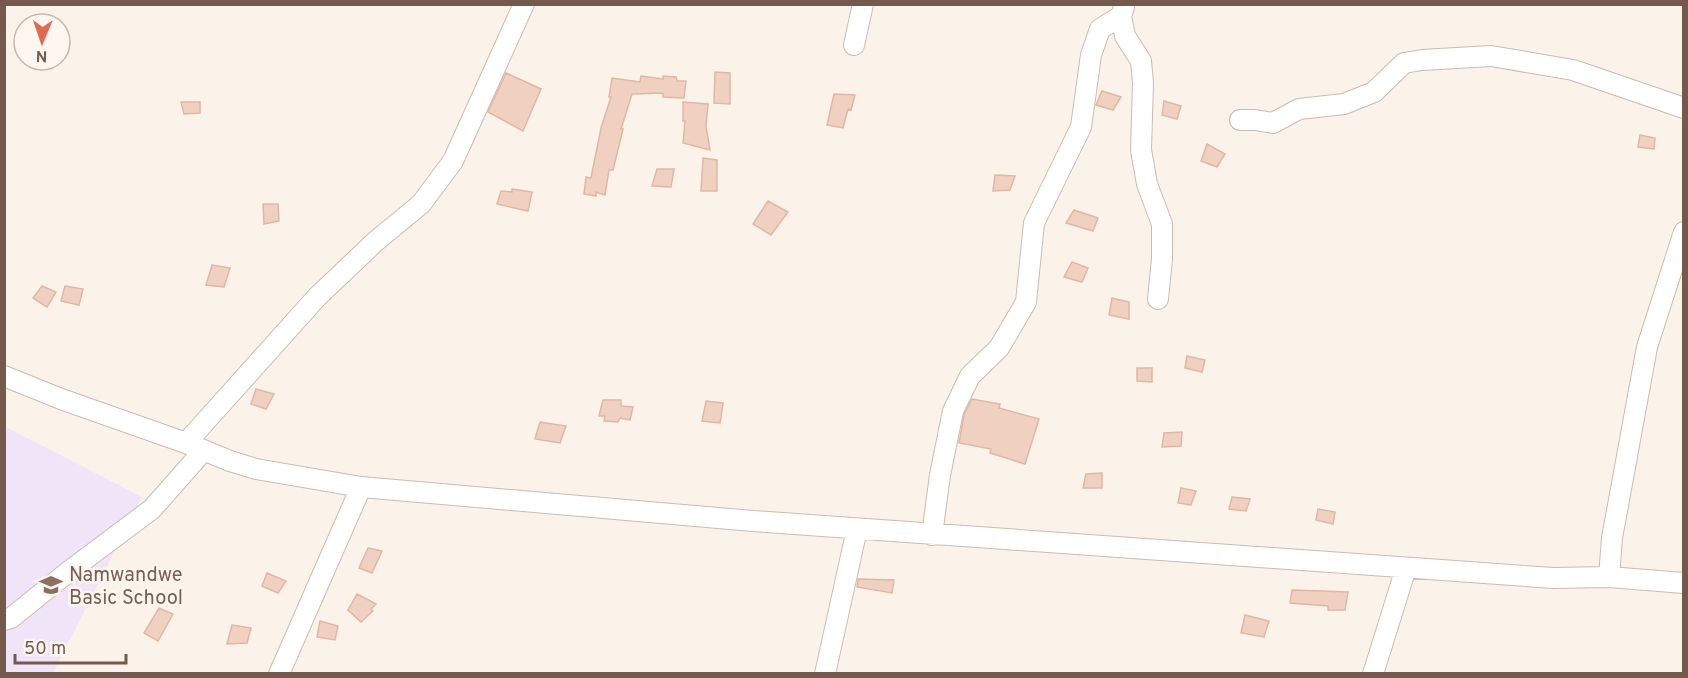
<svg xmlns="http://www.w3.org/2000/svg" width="1688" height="678" font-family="Overpass,sans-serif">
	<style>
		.education { fill: #f0e5f8 }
		.building { fill: #f0d1c1; stroke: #e1b7a3; stroke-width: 1.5 }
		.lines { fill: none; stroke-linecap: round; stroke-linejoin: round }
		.minor-casing { stroke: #cdbaaf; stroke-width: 22 }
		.minor { stroke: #fff; stroke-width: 20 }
		.labels { text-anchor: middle; stroke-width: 5; stroke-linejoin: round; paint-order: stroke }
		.education-label { font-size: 20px; fill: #785e54; stroke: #fef7ef; text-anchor: start }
	</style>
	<rect width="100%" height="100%" fill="#fbf3e9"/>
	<path class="education" d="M4,426L142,497L53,673H5Z"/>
	<path class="building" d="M715,72L730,73V104L714,103Z
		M506,73L541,89L523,131L488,112Z
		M641,76L663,79V76L676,77L677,81H686L684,98L663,97V93L632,94L621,129H623L613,170H609L605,195L596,192V196L584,194L586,177L591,178L601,128L611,97H609L612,78L640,82Z
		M1102,91L1121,97L1113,110L1096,105Z
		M834,94L855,95L851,110L848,109L843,128L827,125Z
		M1164,101L1181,106L1177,119L1162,115Z
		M181,102H200V113L184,114Z
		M683,102L708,104L706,126L710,150L683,143L685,121H683Z
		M1640,135L1655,138L1654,149L1638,147Z
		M1207,144L1225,154L1217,167L1201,161Z
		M703,158L717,160V191H701Z
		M657,169H674L671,187L652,186Z
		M995,175L1015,176L1010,190L993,191Z
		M512,189L532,192L528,211L497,204L501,191L512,192Z
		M768,201L788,212L771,235L753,224Z
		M263,204H278L279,221L264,224Z
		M1074,210L1098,218L1093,231L1066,223Z
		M1072,262L1088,268L1082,282L1064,277Z
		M212,265L230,268L224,287L206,285Z
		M42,286L56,292L47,307L33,298Z
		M65,286L83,289L79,305L61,301Z
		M1112,298L1129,302V319L1109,315Z
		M1187,356L1205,360L1202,372L1185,368Z
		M1137,368H1152V382L1137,381Z
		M256,389L274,394L266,409L251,404Z
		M972,399L1000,404L999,408L1039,419L1025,464L990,453L991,449L959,443L964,415Z
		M603,400H621V406L633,407L630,420L620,418L618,422L604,421L605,416H599Z
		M706,401L723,403L720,423L702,421Z
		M540,422L566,426L560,443L535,439Z
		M1182,432L1181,446L1162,447L1164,433Z
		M1102,473V488H1083L1086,474Z
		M1181,488L1196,491L1191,505L1178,503Z
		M1232,497L1250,499L1246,511L1229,509Z
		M1318,509L1335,512L1333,524L1316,520Z
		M368,548L382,551L372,573L359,568Z
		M267,573L286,581L278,593L262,586Z
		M858,579L894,580L892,593L857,587Z
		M1292,590L1348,592L1345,610H1328V606L1290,603Z
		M357,594L376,604L371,609L373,611L361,622L348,610Z
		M159,608L173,614L158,641L144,633Z
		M1245,615L1269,621L1264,637L1241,633Z
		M320,621L338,626L335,640L317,637Z
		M232,625L251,628L247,643L227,644Z"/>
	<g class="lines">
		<g class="minor-casing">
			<path id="minor" d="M1124,7L1121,16L1125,36L1141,61L1143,83L1141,150L1147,184L1162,224V259L1158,299
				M854,45L863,4
				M1240,120H1255L1273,123L1299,109L1344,104L1374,92L1404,63L1422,60L1491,56L1573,70L1684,108
				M4,376L61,399L186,443L317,297L376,241L421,204L453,161L524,4
				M186,443L230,461L256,469L361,487L753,521L1553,578L1609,577L1684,583
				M932,535L940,475L953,411L970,376L999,348L1026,302L1034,223L1081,127L1091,55L1100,29L1121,16
				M1609,577L1612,538L1647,347L1684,232
				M4,620L11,618L68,572L152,509L204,450
				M279,674L361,487
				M825,674L857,529
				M1373,674L1406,568"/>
		</g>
		<use href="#minor" class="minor"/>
	</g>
	<defs>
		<g id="school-bare" transform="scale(1.8)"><path d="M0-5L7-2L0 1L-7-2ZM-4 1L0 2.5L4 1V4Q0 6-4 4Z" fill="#8d6e63" stroke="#fef7ef" stroke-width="2.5" paint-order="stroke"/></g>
	</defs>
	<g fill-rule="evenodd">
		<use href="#school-bare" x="51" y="585"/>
	</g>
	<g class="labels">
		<g class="education-label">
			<text x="69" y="581">Namwandwe<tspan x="69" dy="23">Basic School</tspan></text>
		</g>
	</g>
	<rect width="1688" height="678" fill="none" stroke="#75594d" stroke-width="12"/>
	<g transform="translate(42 42) rotate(182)"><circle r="28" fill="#fef7ef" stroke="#c7b8ae" stroke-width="1.5"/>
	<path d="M0-4.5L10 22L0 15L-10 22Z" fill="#de6b54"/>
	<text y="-9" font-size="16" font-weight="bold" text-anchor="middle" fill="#75594d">N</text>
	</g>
	<path d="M15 654v9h111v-9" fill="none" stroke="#75594d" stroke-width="3"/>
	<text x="24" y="654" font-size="18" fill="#75594d" stroke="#fef7ef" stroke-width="4.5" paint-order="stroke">50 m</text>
</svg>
